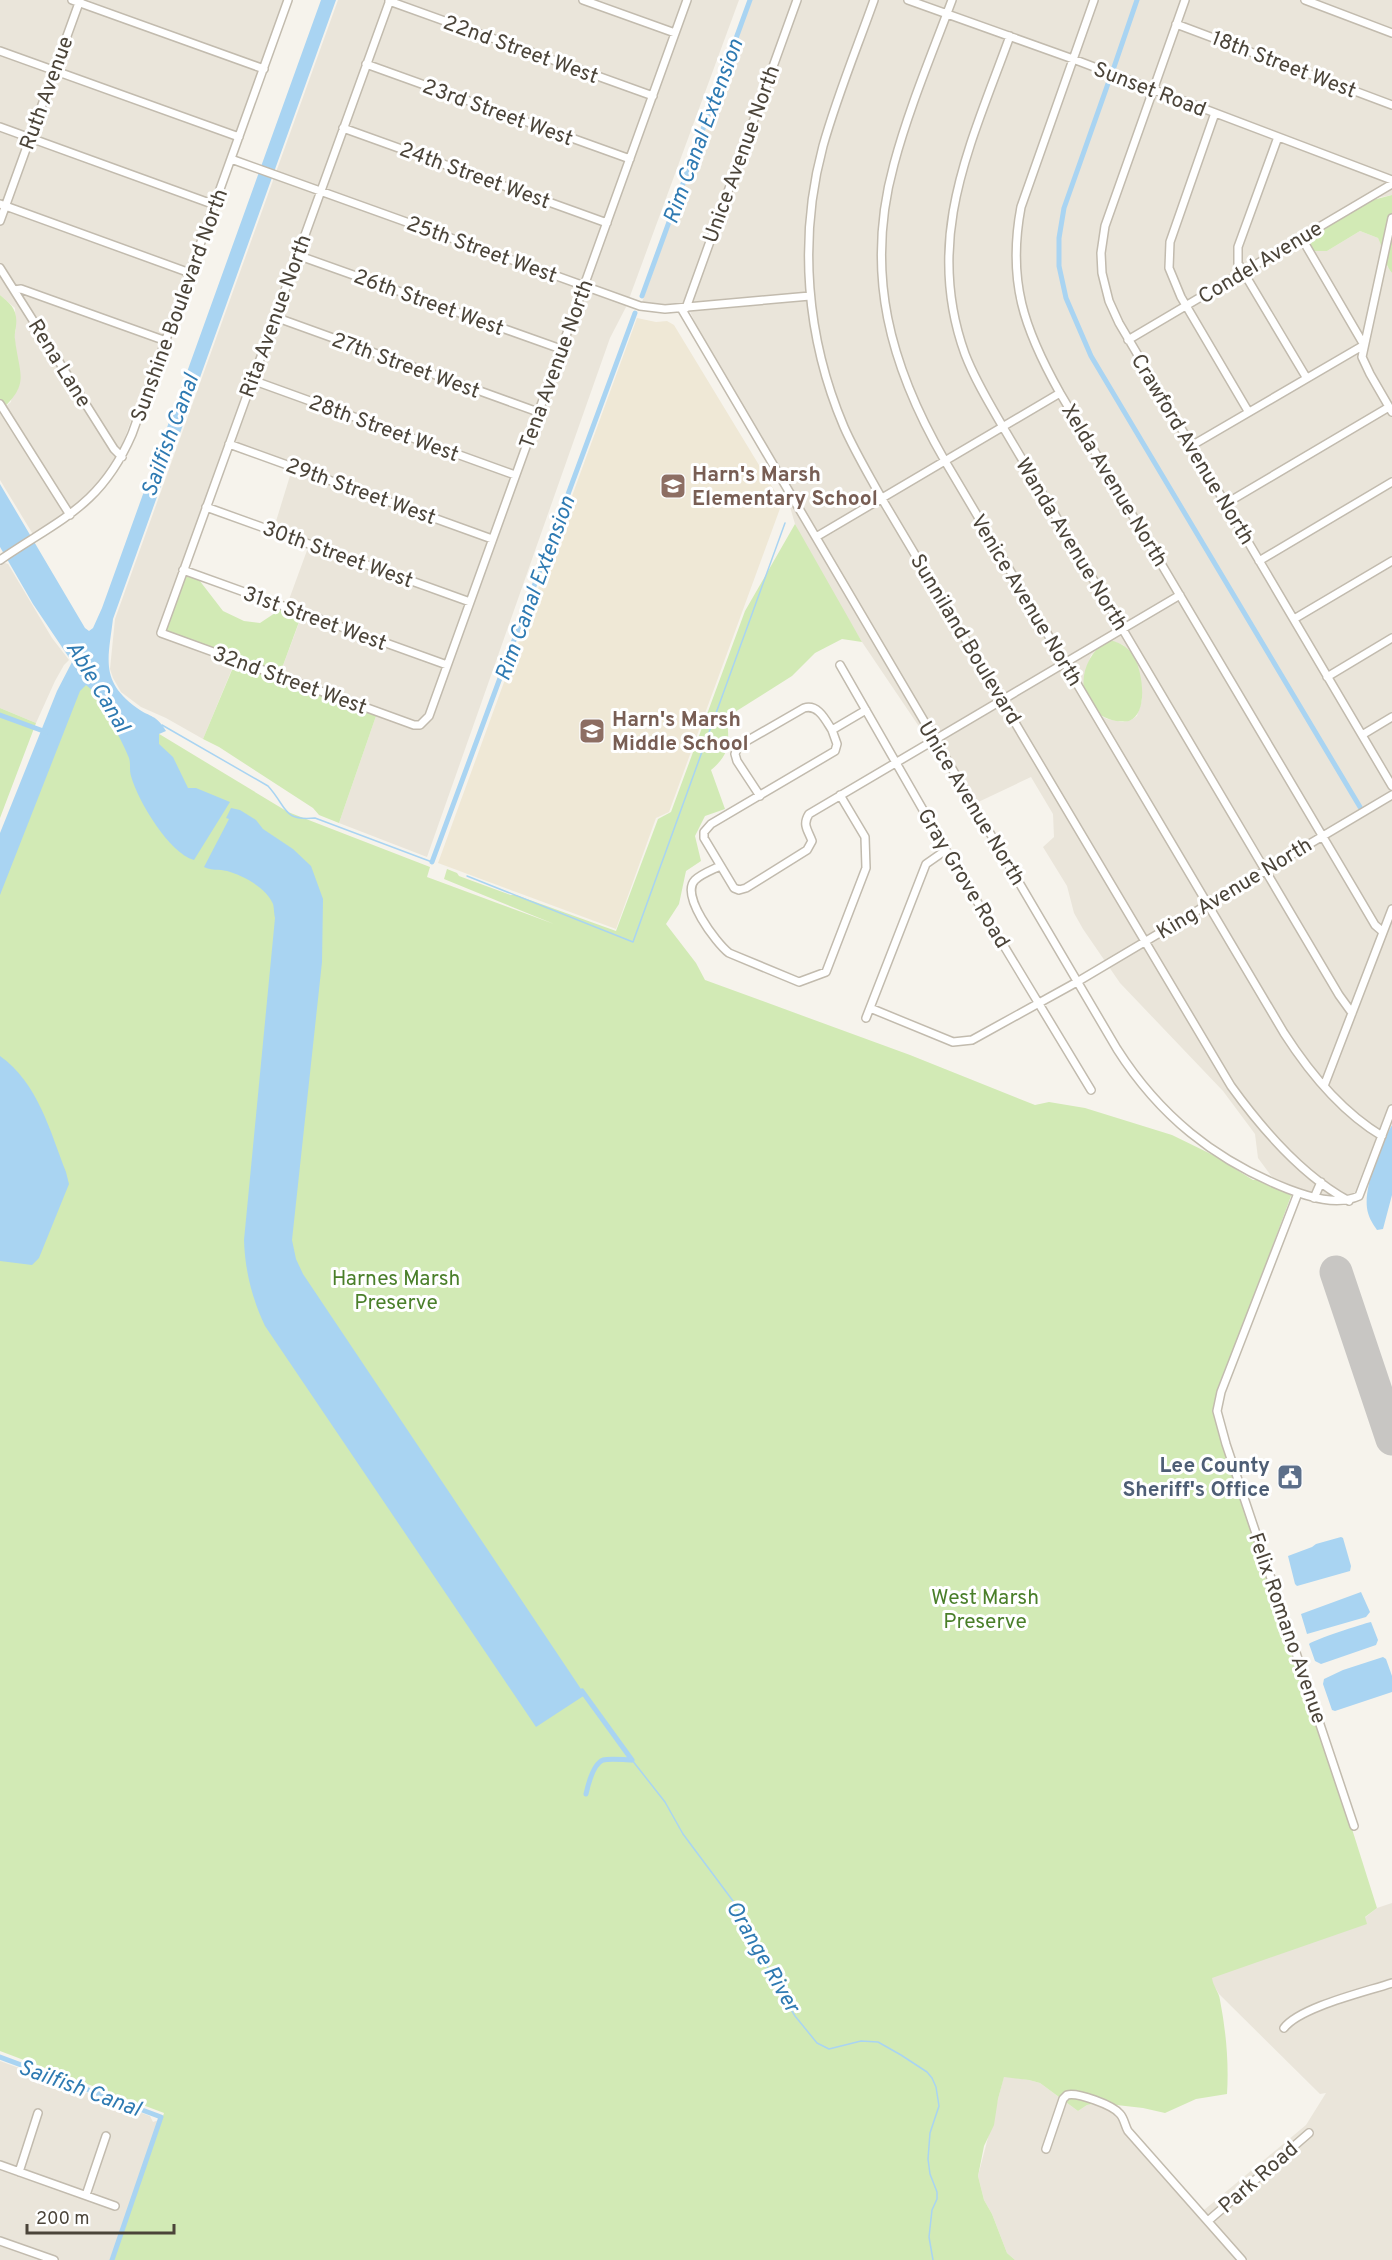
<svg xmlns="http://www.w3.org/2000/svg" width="1392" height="2260" font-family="Overpass,sans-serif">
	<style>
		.residential { fill: #eae5da; fill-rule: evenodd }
		.education { fill: #efe8d6 }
		.green { fill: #d2eab5 }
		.water { fill: #a9d4f2 }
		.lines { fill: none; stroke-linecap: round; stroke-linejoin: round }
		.stream { stroke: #a9d4f2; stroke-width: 1.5 }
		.canal { stroke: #a9d4f2; stroke-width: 5 }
		.runway { stroke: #c8c6c3; stroke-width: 33 }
		.minor-casing { stroke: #c2bbae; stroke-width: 10 }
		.minor { stroke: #fff; stroke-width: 7 }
		.labels { text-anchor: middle; stroke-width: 6; stroke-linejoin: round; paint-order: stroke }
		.street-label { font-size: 21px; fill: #4b4439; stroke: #fff }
		.education-label { font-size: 21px; font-weight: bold; fill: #785e54; stroke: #fff; text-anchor: start }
		.park-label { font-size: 21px; fill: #4a7f2a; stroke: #fff }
		.service-label { font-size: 21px; font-weight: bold; fill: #4e5e75; stroke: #fff; text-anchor: end }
		.water-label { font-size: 22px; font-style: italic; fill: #2e7ab2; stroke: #fff }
	</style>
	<rect width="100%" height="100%" fill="#f6f3ec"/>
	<path class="residential" d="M0,0H284L117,459L106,477L68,512L34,536L0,480V411L11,402L16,350L14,336L16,330L15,308L0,295Z
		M338,0H739L626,307L610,338L427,857L339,823L376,716L278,679L303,612L287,605L309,545L273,531L293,466L231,445L180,579L237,657L203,739L166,718L141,707L121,692L113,678L110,669L115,619Z
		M751,0H1392V195L1377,198L1313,251H1327L1360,231L1378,238L1383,248L1384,262L1392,273V1114L1386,1112L1353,1197L1328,1200L1295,1192L1272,1177L1258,1158L1255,1134L1223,1091L1120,983L1083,929L1074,913L1067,886L1043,847L1054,837L1053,814L1031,777L972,805L862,642L810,555L795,524L779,469L702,338L688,307L641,305ZM1108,640L1123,645L1131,652L1135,659L1141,683L1142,700L1137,716L1131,720L1123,722L1107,719L1096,713L1089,661L1091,655Z
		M2,562L8,564L52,638L69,660L64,665L55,681L36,723L0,708V563Z
		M1392,1903V2260H1015L1007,2253L992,2214L984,2200L978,2176L1004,2076L1029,2080L1040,2083L1078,2111L1087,2105L1106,2103L1204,2210L1306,2125L1326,2093L1320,2094L1219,1994L1212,1982L1211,1971L1358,1923L1377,1908Z
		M0,2061L150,2116L153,2122L162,2119L114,2260H0Z"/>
	<path class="education" d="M637,318L656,322L667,321L674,325L782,503L669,812L656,818L616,929L438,863Z"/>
	<path class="green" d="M1392,195V273C1383,262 1384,250 1378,238L1360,231L1327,251H1313L1303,238L1307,230L1334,218L1361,203Z
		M0,295C11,304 18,310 16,326C16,330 14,335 15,339C19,375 31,383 0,411Z
		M795,524L862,642L842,639L815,653L792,676L727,717C729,743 731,753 711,770L725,809L705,816L695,836L701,861L686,871L679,904L666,924L696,963L705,980L910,1055L1035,1105L1049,1102L1085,1108L1172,1135L1213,1155L1253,1180H1277L1295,1192L1291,1196L1216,1399L1377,1908L1365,1917L1367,1924L1212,1978C1213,1986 1219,1992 1220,2000C1226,2031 1229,2063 1227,2094L1196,2099L1165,2113L1143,2108L1099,2103L1087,2105L1078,2111L1040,2083L1029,2080L1004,2077L998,2099L994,2125L984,2146L978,2176L984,2200L992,2214L1007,2253L1015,2260H114L164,2113L0,2051V873L91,664L118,709L288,812L430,867L427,877L554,924L444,879L447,869L457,873L459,876L511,895H516L616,931L658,819L671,812L745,611Z
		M183,569L196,576L223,611L244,621L260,623L287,605L303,611L278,679L376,716L339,823L319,815L313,808L219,747L203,739L237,658L166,631Z
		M1108,640C1117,641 1126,646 1132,653C1142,667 1150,713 1129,721C1125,722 1120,721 1116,721C1073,712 1075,660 1108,640Z
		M0,708L36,723L0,818Z"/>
	<path class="water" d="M321,0H336L113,619C108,660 100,681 137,708C151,718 156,714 166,731L159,734V744L173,757L188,788H196L230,802L194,860C169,853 138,801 131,776C129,770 131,764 129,758C120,735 105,713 93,691L86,685L80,691L0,895V833L57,691L72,662L33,604L0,547V484L85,628L89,631L93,628L102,608Z
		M231,808L240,810L256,820L263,829L293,849L311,866L323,899L322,962L292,1240L296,1259L303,1274L585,1695L536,1727L265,1326C252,1298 245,1271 244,1240L275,918C274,914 274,907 273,904C267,888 242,875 227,871C219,869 212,871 204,867L229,819L226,818Z
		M0,1056C38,1083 50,1131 66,1172L69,1184L39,1258L32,1265L0,1261Z
		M1392,1125V1195L1383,1229L1377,1230C1372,1223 1368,1216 1367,1208C1364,1186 1381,1144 1392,1125Z
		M1341,1537L1343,1538L1351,1566L1350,1571L1297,1586L1295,1584L1288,1556L1312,1547L1316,1544Z
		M1361,1592L1370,1612L1366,1617L1307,1634L1301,1614Z
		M1371,1622L1378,1640L1376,1645L1321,1664L1315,1661L1309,1644C1313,1640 1362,1624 1371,1622Z
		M1383,1657L1386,1659L1392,1676V1692L1335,1711L1332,1710L1323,1684L1324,1679L1343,1670Z"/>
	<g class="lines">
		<path class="stream" d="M162,725L268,786C288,808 282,821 315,818L432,862
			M467,876L633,942L785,523
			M632,1760L665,1802L683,1834L739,1909L778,1988L795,2016L817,2043L829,2049L861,2041L878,2042L901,2055L927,2072L932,2078L936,2087L939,2106L930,2133L928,2159L930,2174L937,2192V2199L932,2210L929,2237L933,2260"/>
		<path class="canal" d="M1113,70L1137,0
			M1110,78L1064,208L1059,238V266L1066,298L1091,356L1360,807
			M642,296L750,0
			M0,715L46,732
			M432,862L635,313
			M582,1691L632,1760
			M586,1794C588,1785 593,1764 603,1760C611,1758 624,1760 632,1760
			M0,2057L161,2117L112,2260"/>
		<path class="runway" d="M1336,1272L1392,1439"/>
		<g class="minor-casing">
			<path id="minor" d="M72,0L264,69
				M390,0L161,633L414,725H420L429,716L687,0
				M583,0L675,33
				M874,0C857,48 837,96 823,146C798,239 806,338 844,427C855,452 869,475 882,499L1231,1086C1262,1129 1301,1175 1349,1201
				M908,0L1073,59L1392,180
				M952,0C932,54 909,108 894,164C864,273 890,366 945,461L1284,1033C1309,1072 1342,1112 1382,1136
				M1094,0L1021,207C1007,281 1024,329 1060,393L1355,891L1375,925L1383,932
				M1185,0L1105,226L1101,253L1102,273L1109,301L1119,323L1392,786
				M1305,0L1392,33
				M389,1L653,96
				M1176,24L1392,105
				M1010,36C971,144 923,238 965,354C975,380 989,403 1003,427L1339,995L1352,1013
				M0,51L239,137
				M366,64L630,159
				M1215,113L1170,242L1169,268L1181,297L1248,411
				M0,127L215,205
				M343,128L607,223
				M1278,137L1238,247V263L1306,377
				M231,159L640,306L665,309L810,296
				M0,204L190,273
				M1392,218L1362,357L1370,374L1392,412
				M0,221L80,0
				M297,255L561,349
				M0,268L114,449L122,457
				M14,290L21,289L166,341
				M681,308L1117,1049C1159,1115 1214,1160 1288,1189C1309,1197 1337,1206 1359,1196L1392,1109
				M686,308L797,0
				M275,317L538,412
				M1128,340L1392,184
				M252,380L515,475
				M0,404L70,515
				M229,444L492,539
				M1191,446L1364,345L1301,237
				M1225,504L1389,407
				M206,507L470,602
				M816,537L1060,393
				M0,560C60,519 101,506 132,434L288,0
				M1259,561L1392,482
				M183,570L447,665
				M1294,619L1392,561
				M840,665L946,850L1091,1090
				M1327,677L1392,638
				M866,710L832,730L837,744L835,751L711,824L704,832V838L734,888L739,890L746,888L807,850L812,841C808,830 802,825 809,814L1180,595
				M1362,735L1392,717
				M760,796L737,761L735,754L738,746L804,708C818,704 825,719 832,730
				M720,866C712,870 701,874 695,880C680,895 716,943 729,953L799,982L826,972L866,868L865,837L840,795
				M870,1008L953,1042L972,1040L1077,982L1392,795
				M866,1018L926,864L946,850
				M1324,1086L1392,909
				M1298,1193L1221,1392L1217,1411L1226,1444L1354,1826
				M1314,1198L1321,1182
				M1284,2028C1300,2007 1365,1992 1392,1983
				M1046,2149L1063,2099L1067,2095C1077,2092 1113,2105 1120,2114C1124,2118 1125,2126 1128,2131L1242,2260
				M0,2165L115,2206
				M19,2172L38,2113
				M86,2195L106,2136
				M1208,2221L1309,2133
				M0,2241L54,2260"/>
		</g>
		<use href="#minor" class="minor"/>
	</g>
	<defs>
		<g id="school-square" transform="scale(1.35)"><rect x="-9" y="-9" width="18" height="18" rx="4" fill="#8d6e63" stroke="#fff"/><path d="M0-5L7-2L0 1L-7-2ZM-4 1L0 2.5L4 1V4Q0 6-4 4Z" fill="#fff"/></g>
		<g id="civic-square" transform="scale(1.35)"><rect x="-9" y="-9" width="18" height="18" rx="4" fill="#5c6f8a" stroke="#fff"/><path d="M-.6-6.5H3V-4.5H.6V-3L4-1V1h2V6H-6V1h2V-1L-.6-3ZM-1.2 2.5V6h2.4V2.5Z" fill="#fff"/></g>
	</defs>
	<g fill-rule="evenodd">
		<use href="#school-square" x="673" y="486"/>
		<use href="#school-square" x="592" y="731"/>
		<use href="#civic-square" x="1290" y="1477"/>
	</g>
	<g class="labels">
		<g class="street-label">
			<text transform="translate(521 49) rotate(20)" y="7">22nd Street West</text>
			<text transform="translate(1284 64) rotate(21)" y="7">18th Street West</text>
			<text transform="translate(1150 89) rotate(21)" y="7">Sunset Road</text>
			<text transform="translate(46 93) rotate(-70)" y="7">Ruth Avenue</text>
			<text transform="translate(498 112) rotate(20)" y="7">23rd Street West</text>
			<text transform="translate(741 154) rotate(-70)" y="7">Unice Avenue North</text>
			<text transform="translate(475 175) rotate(20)" y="7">24th Street West</text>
			<text transform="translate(482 249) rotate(20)" y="7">25th Street West</text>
			<text transform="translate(1260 262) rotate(-31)" y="7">Condel Avenue</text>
			<text transform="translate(429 302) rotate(20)" y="7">26th Street West</text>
			<text transform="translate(179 305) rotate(-70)" y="7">Sunshine Boulevard North</text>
			<text transform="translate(275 316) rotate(-70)" y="7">Rita Avenue North</text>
			<text transform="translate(60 363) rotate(58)" y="7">Rena Lane</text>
			<text transform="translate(556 364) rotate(-70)" y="7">Tena Avenue North</text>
			<text transform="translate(406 365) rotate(20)" y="7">27th Street West</text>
			<text transform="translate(384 428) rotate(20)" y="7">28th Street West</text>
			<text transform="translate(1193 449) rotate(59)" y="7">Crawford Avenue North</text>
			<text transform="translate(1115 485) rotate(59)" y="7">Xelda Avenue North</text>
			<text transform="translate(361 491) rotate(20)" y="7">29th Street West</text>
			<text transform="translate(1072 544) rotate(59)" y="7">Wanda Avenue North</text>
			<text transform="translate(338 554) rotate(20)" y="7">30th Street West</text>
			<text transform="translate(1027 600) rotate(59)" y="7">Venice Avenue North</text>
			<text transform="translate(315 618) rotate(20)" y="7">31st Street West</text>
			<text transform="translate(966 639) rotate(59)" y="7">Sunniland Boulevard</text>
			<text transform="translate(290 680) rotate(20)" y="7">32nd Street West</text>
			<text transform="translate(972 803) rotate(59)" y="7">Unice Avenue North</text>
			<text transform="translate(964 878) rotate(59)" y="7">Gray Grove Road</text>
			<text transform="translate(1234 888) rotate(-31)" y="7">King Avenue North</text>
			<text transform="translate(1288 1628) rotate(71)" y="7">Felix Romano Avenue</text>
			<text transform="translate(1258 2177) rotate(-41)" y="7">Park Road</text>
		</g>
		<g class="education-label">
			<text x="692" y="481">Harn's Marsh<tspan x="692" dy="24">Elementary School</tspan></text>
			<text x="612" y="726">Harn's Marsh<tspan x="612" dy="24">Middle School</tspan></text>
		</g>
		<g class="park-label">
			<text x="396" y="1285">Harnes Marsh<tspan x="396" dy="24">Preserve</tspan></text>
			<text x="985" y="1604">West Marsh<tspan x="985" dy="24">Preserve</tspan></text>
		</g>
		<g class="service-label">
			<text x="1270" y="1472">Lee County<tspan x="1270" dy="24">Sheriff's Office</tspan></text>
		</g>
		<g class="water-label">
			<text transform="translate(702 131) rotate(-70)" y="8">Rim Canal Extension</text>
			<text transform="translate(169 435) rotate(-70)" y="8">Sailfish Canal</text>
			<text transform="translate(534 588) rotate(-70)" y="8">Rim Canal Extension</text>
			<text transform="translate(99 686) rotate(59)" y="8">Able Canal</text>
			<text transform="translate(764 1956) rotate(60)" y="8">Orange River</text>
			<text transform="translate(80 2087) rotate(20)" y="8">Sailfish Canal</text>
		</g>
	</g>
	<path d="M27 2224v9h147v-9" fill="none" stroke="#4b4439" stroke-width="3"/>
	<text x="36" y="2224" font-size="18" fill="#4b4439" stroke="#ffffff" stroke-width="4.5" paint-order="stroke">200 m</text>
</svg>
